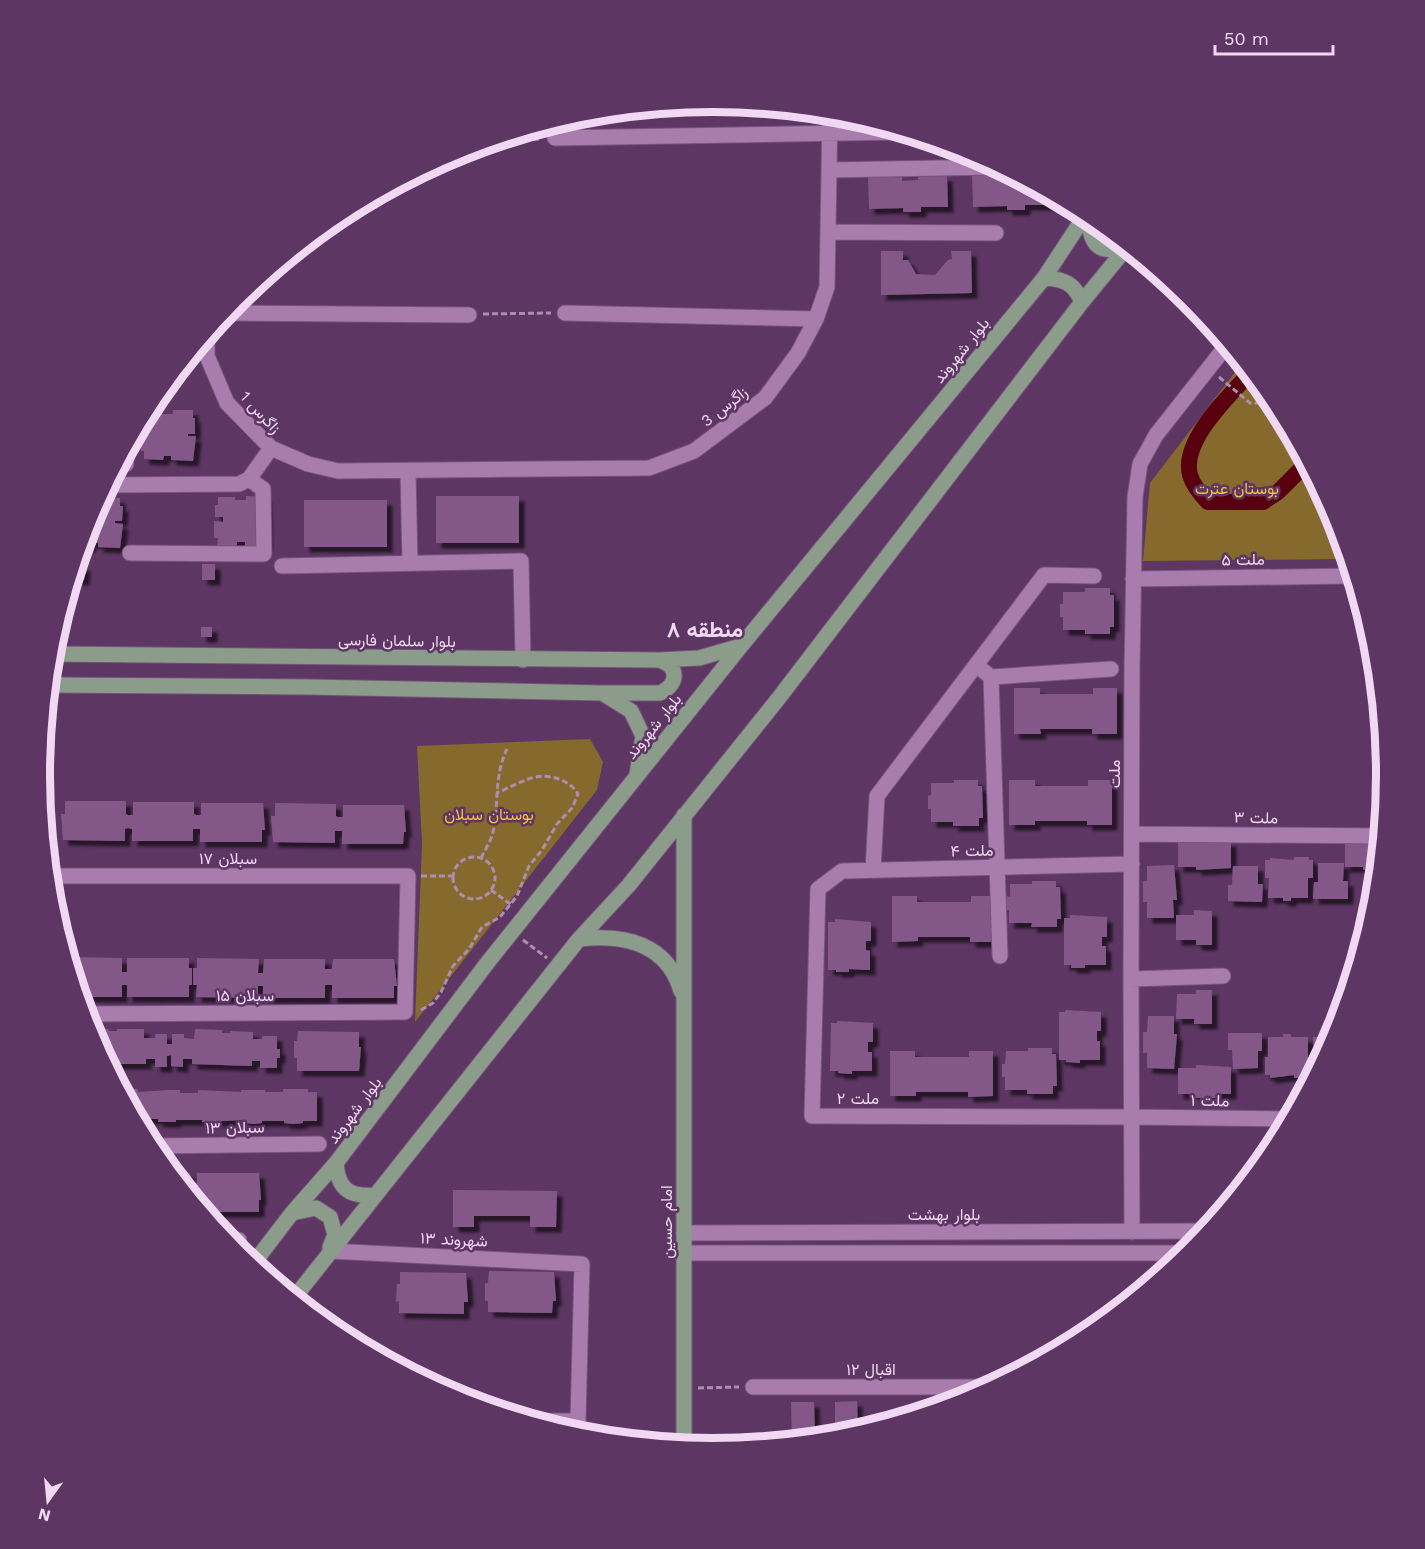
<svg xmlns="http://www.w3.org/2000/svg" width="1425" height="1549" font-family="'Work Sans',Vazirmatn,sans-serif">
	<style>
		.green { fill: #86692d }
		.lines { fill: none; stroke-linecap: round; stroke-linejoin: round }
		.canal { stroke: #58000d; stroke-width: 16 }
		.building { fill: #835988; filter: url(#shadow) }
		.minor-casing { stroke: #76547b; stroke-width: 17 }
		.major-casing { stroke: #76547b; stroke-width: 17 }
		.path { stroke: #ad8eb1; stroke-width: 3; stroke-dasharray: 6 3; stroke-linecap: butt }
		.minor { stroke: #a97cae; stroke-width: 15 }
		.major { stroke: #8b9d8a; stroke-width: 15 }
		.labels { text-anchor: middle; stroke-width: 5; stroke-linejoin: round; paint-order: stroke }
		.street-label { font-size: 16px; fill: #f1d9f3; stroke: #5d3663 }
		.park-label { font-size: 16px; fill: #f7bf47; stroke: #5d3663 }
		.district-label { font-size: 22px; font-weight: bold; fill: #f1d9f3; stroke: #5d3663 }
		.rim { fill: none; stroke: #f1d9f3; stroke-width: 8 }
	</style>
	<defs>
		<filter id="shadow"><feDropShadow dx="5.5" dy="5.5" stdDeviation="1.5" flood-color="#0009"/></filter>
	</defs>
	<rect width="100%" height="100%" fill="#5d3663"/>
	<path class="green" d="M1242,363L1273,401L1335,517L1347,559L1143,561L1150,483Z
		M590,739L603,762L597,790L415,1022L422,843L417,746Z"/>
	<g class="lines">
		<path class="canal" d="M1250,373C1229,396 1181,441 1190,475C1193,485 1201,495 1208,502H1263L1278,492L1306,464"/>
	</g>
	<path class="building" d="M1006,174V179L1019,178L1052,196V205H1025V210H1007V206L973,207L972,175Z
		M918,176H947L948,207H921V212H903V208L869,209L868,177H902V181L918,180Z
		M881,251H903V260H908L916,274L935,275L948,260L952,259L951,251H971L972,293L881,295Z
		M173,410H193V418H195V434H188V436H196L193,461L171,460V456H164L163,460L144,459V451H141V435H149L150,431H142V420L145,419L147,411H162V414H173Z
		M246,496L266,497L267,547L245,546V542H237V546H217L218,538H214V521L223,522V517H215V505H218V497H235V500H246Z
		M436,496H519V543H436Z
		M101,497L120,498V506H123L122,521H115V523L123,524L120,548L98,547V543H91L90,547H81L90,516Z
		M304,500H387V547H304Z
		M202,564H215V580H202Z
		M76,565L85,566L84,580H71Z
		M1085,588H1110V595H1114V627H1110V634H1085V630H1063V617H1060V604H1063V592H1085Z
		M201,627H212V637H201Z
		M1014,688H1040V694H1093V688H1117V734H1092V729H1040L1041,734H1014Z
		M954,780H978V786H982L983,818H979V826H953V822H931V809H928V796L931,795V783H954Z
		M1009,780H1035V786H1088V780H1112V825H1087V821H1035V825H1009Z
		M65,801H126V814L128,815H133V802H194V814L196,815H201V803H263L265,830H262V842H200V829H193V841H132V829L128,828L125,829V841L63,840L61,814H65Z
		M275,803L336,804V816L338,817H343V805H404L406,832H404L403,844H342V831H335V843L273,842L271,816H275Z
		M1380,837L1377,870H1363V867H1345V841Z
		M1178,840L1231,841V868L1196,870V867H1178Z
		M1294,857H1309V860H1313V878H1308V898H1291V901H1283V898H1268L1269,878H1265V860H1270V858L1294,860Z
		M1318,863H1344L1343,881H1348V899H1313L1314,882H1318Z
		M1174,865L1177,900H1173L1174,918H1147V902H1143V881H1147V866Z
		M1233,866H1258V884H1263L1262,902L1228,901V885H1232Z
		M1032,881H1056V887H1060L1061,919H1057V927H1031L1032,923H1009V910H1006V896L1010,897V884H1032Z
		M892,896H917V902H971V896H995V942H970V937H918V941L892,942Z
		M1194,910L1212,911V945H1196V940H1176V915H1194Z
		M1362,913H1371L1362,943H1361Z
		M1070,915L1107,917V937H1102V946H1106V965H1085V968H1071V965H1064V918H1070Z
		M835,919L871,922V941H866V950L870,951V970L849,969V972H836V970H828V922H835Z
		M68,957L122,958V972H127V958H189V968H192V985H189V997H127V985H122V997H79Z
		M197,958L259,959L258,973H263L264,959H325V969H332L333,959H394L397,986H394V998H332V985H325V998H263V986H258V998L196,997L197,985H193V968H197Z
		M1196,990H1212V1024H1194V1019H1176L1177,994H1196Z
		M1065,1010L1101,1012V1031H1097V1041H1100V1060H1080V1063L1066,1062V1060H1059V1012H1065Z
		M1148,1016H1174V1034H1177L1174,1069L1147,1068V1053H1143V1032H1147Z
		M837,1021L873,1023V1042H868V1052H872V1071H852V1074L838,1073V1071H830L831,1023H837Z
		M89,1029H108L109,1031H117V1029H144V1038H155V1034H167V1044H172V1034H184V1038L194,1039L195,1029L222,1030V1033H231L230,1031L253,1032V1039H262V1036H277V1049H280V1058H277V1068H260V1061H252V1066L192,1064V1059H183V1067L171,1066V1055L167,1056V1067H155V1059H146V1064H107Z
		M298,1031L359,1032V1047H361L359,1071H297V1058H294V1041H297Z
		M1228,1033H1262V1051H1258V1068L1233,1069L1232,1050H1228Z
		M1283,1034H1291V1037H1308V1057H1312L1313,1074L1308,1076V1078H1294V1075L1270,1078V1075H1265V1057H1268V1037H1283Z
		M1313,1037H1332L1318,1064V1053L1314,1054Z
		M1028,1048H1052V1054H1056L1057,1086H1053V1094H1027V1090H1005V1077H1002V1064H1005L1006,1051H1028Z
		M890,1051H915V1057H969V1051H993V1096L968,1097V1092H916V1096H890Z
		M1196,1065L1231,1067V1094H1216V1098H1194L1195,1094H1178V1068H1196Z
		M121,1089H138V1092L169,1090H180V1093H198V1090L241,1092V1090H265V1092H283V1089H308V1092H317V1121H303V1123L293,1124L284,1123V1121H262V1123L254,1124L244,1123V1120L202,1122V1120H176V1122H158V1119H137Z
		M173,1173H190L189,1183H193V1198Z
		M197,1173H259L261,1200H259V1212H204L197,1203V1199L193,1198L194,1183H197Z
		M453,1190L557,1191L556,1227H530V1216H474V1227H453Z
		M489,1271L554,1272L556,1301H553L552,1313L488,1312V1301H485V1283H488Z
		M400,1272L466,1273L468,1302H464V1314L399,1313V1301L396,1302L397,1284H400Z
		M857,1401L858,1431L835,1436V1402Z
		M791,1402H814L815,1438L792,1440Z"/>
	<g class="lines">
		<g class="minor-casing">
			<path id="minor" d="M555,138L902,132
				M829,170L997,167
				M828,232L996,233
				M225,313L469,315
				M565,313L816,319
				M207,334V356L227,403L271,448L308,464L338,471L649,468L694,451L765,398L798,353L816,319L827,287L830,113
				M126,450V464
				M408,471L410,563
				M107,485L239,484L249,479L271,448
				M130,553L264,554L263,489L249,479
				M282,566L521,561L523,660
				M1133,579L1353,576
				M976,665L991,677L1000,956
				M991,677L1111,669
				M1132,834L1380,836
				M1132,864L842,871L818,889L812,1116L1132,1117L1288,1119
				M873,870L877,796L1044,575L1094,576
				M49,876H408L405,1012L85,1014
				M1131,979L1223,976
				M151,1146L319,1144
				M1132,1232L1131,979L1132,668L1135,497L1140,464L1156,435L1227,345
				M684,1233L1205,1231
				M227,1240H239
				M330,1251L582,1264L578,1421H536
				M684,1253H1186
				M753,1387H988"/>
		</g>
		<g class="major-casing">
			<path id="major" d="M1089,216C1089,241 1097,257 1125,246
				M1044,278C1064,279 1074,283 1082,302
				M51,654L659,660L699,658L741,646
				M48,685L308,687L602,693L631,711L643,736L637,774
				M602,693H660C679,684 679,666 659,660
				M579,939C624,934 667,943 681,991
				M336,1163C338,1189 349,1197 374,1195
				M292,1213L316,1208L330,1217L335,1235L330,1247
				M253,1264L292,1213L336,1163L488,962L741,646L1044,278L1086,214
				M294,1298L579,939L629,885L778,699L1082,302L1127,247
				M684,1445V815"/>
		</g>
		<path class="path" d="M488,142L540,139
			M483,314L551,313
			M1219,377L1250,403H1274
			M453 878a21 21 0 1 1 42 0a21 21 0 1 1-42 0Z
			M481,858C485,850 491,841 493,832C499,805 494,775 507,749
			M421,876H453
			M491,890L512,905
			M523,940L547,958
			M421,1010L433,1003L441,992L453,966L469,949L482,927L500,917L517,896L529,866L542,850L557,824L572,808L578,794C571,781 551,774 536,777C527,778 507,789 496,793
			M698,1388L739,1387"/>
		<use href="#minor" class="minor"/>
		<use href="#major" class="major"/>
	</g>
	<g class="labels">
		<g class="street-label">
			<text transform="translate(961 350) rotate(-51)" y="6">بلوار شهروند</text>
			<text transform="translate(724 406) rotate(-38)" y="6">زاگرس 3</text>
			<text transform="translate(261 412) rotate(47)" y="6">زاگرس 1</text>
			<text transform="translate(1243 559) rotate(-1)" y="6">ملت ۵</text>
			<text transform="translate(397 640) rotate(1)" y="6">بلوار سلمان فارسی</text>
			<text transform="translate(653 726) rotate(-51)" y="6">بلوار شهروند</text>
			<text transform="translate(1114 774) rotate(-90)" y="6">ملت</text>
			<text transform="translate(1256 817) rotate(1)" y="6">ملت ۳</text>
			<text transform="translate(972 850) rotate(-1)" y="6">ملت ۴</text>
			<text x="228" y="864">سبلان ۱۷</text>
			<text x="245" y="1001">سبلان ۱۵</text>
			<text x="858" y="1104">ملت ۲</text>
			<text transform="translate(1210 1100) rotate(1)" y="6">ملت ۱</text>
			<text transform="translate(354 1110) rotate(-53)" y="6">بلوار شهروند</text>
			<text transform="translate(235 1127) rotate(-1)" y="6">سبلان ۱۳</text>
			<text x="944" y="1220">بلوار بهشت</text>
			<text transform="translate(666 1222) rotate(-90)" y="6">امام حسین</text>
			<text transform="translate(454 1239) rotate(3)" y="6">شهروند ۱۳</text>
			<text x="871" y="1375">اقبال ۱۲</text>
		</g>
		<g class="park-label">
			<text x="1237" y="494">بوستان عترت</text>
			<text x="489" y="820">بوستان سبلان</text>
		</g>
		<g class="district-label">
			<text x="705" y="637">منطقه ۸</text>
		</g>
	</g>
	<path d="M0 0H1425V1549H0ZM50 775a663 663 0 1 1 1326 0a663 663 0 1 1-1326 0Z" fill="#5d3663" fill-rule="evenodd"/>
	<path class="rim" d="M50 775a663 663 0 1 1 1326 0a663 663 0 1 1-1326 0Z"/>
	<g transform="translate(48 1501) rotate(195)" stroke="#5d3663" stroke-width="4.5" paint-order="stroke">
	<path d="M0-4.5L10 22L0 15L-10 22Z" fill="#f1d9f3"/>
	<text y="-9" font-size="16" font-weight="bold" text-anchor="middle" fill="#f1d9f3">N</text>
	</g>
	<path d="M1215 45v9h118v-9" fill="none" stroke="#f1d9f3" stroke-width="3"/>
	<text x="1224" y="45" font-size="18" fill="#f1d9f3" stroke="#5d3663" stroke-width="4.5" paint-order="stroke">50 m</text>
</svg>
